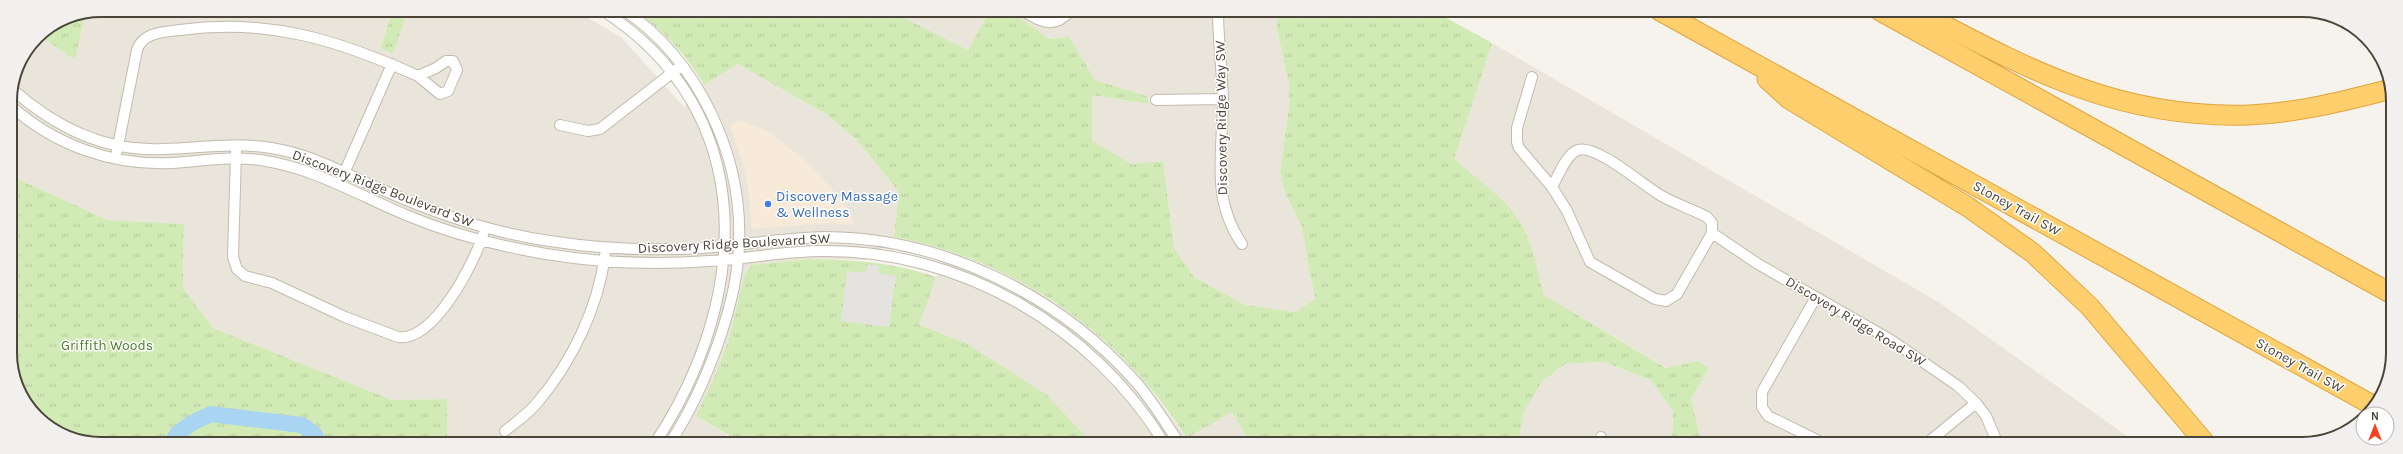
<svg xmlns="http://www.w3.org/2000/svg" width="2403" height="454" font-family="Karla,sans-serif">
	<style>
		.residential { fill: #eae5da }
		.commercial { fill: #f7ead8 }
		.park { fill: url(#park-tufts) }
		.parking { fill: #e5e3e0 }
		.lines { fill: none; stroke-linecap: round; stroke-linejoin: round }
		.river { stroke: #a9d4f2; stroke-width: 16 }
		.minor-casing { stroke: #c2bbae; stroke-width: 12 }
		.motorway-casing { stroke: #e0a43c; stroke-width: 21 }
		.minor { stroke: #fff; stroke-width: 10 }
		.motorway { stroke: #ffcf6e; stroke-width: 19 }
		.shop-dot { fill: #3f7fe0; stroke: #fff; stroke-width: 1.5 }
		.labels { text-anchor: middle; stroke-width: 3; stroke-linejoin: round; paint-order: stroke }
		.street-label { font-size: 14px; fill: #4b4439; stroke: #fff }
		.shop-label { font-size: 14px; fill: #366cbe; stroke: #fff; text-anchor: start }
		.park-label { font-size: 14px; fill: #4a7f2a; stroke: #fff }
		.rim { fill: none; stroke: #4b4439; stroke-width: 2 }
	</style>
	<defs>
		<pattern id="park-tufts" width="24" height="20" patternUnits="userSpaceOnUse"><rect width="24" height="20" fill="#d2eab5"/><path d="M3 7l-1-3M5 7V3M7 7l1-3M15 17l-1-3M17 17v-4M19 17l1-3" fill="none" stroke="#b6ca9c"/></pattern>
	</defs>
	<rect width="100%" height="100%" fill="#f6f3ec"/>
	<path class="residential" d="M101,10H393L380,48L393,54L408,10H471L485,16L489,10H575L622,38L684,107L704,85L738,64L826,114L857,140L899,192L894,237L866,260L810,259L752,265L745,273L728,342L714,378L696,416L727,435L723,443H447V399L392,400L213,328L183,288L184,224L108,220L11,176L10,101L17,68L45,39L75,60L85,13Z
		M889,10H990L968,50Z
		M999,10H1278L1277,29L1289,85V105L1280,174L1286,195L1301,225L1315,299L1295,312L1245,305L1194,277L1174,248L1163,161L1132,164L1092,141V95L1147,104V96L1095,80L1068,35L1058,39L1041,35L1030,24Z
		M1492,43L1940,303L2138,444H1708L1699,434L1691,399L1709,368L1698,361L1667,368L1544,295L1531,251L1520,222L1453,159Z
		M950,251L1022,281L1073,315L1096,334L1144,381L1187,438L1232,412L1251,444L1092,443L1046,394L966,343L918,325L936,277Z
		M1604,362L1651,380L1673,412L1672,444H1518L1524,412L1542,381L1565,364Z"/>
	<path class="commercial" d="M741,120L771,133L806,161L839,197L851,215L855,225L828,223L752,229L749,195L743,164L730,125Z"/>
	<path class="park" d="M393,10H408L393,54L380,48Z
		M635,10H889L968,50L990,10C1003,10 1017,17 1029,24C1042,33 1049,45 1068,35L1095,80L1147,96L1148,104L1092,95V141L1132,164L1163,161L1174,248L1194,277L1245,305L1295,312L1315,299L1301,225L1286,195L1280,174L1289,105V85L1277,29L1278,10H1432L1492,43L1454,159C1475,178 1505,197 1520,222C1533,244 1537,271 1544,295L1666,368L1698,361L1709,368L1691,399L1699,434L1708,444H1672L1673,412L1651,380L1604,362L1565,364L1542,381L1524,412L1518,444H1251L1232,412L1187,438C1117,331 1020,262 894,237L899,192L857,140L826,114L738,64L704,85C687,55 662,30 635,10Z
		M85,13L75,60L45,39L17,68L37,36L66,17Z
		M11,176L108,220L184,224L183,288L213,328L392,400L447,399V443H89L37,418L12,371Z
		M810,259C857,260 891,262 936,277L919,325L966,343L1046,394L1092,443H742L696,416L714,378L728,342L745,273L752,265Z"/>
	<path class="parking" d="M867,264L879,266L878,273L896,276L889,327L841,321L847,271L865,273Z"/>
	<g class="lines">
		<path class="river" d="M172,443L177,434L192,423L211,414L302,425L314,434L320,443"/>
		<g class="minor-casing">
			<path id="minor" d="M602,10C762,112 750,300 655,443
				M624,10C698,60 743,155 739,245C737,307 704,391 670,443
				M1021,10C1041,21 1053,31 1071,10
				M1218,10C1218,40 1222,69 1223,99C1223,151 1210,198 1242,244
				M446,61H453L457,70L448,91L440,94L418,76L436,68Z
				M1532,77L1517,128V142L1519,148L1552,187L1567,211L1590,262L1655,299L1666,301L1677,294L1712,233V223L1707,217C1692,209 1675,204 1660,195C1643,185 1596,144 1578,150C1566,154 1558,177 1552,187
				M12,89C55,127 105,152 163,149C200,148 234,142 271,148C312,154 347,175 385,191C437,214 493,233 550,241C600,249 652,251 703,248C744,245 783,238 824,237C941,237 1057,294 1135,381C1152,400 1165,422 1179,443
				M1156,100L1223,99
				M10,105C54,145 112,166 172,163C203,161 234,155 266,161C316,169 360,196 406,215C451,234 498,246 546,254C600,263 655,265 709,261C747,259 784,251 822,251C960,249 1093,327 1164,443
				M560,125L588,131L600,129L677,69
				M117,151L137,50C143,32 164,32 180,30C269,18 338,40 418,76
				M236,152L233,257L237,269L245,276L272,283L345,317L398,337C434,342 474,263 483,235
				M342,178L392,64
				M1712,233L1758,264L1891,340L1958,386L1976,403L1986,416L1998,444
				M1816,297L1762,392V407L1768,416L1825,444
				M505,431C516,422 528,414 537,403C572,362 598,308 605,255
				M1598,444L1601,437
				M1926,444L1976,403"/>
		</g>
		<g class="motorway-casing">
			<path id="motorway" d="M1660,11L2374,406
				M1880,11L2392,294
				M1917,11C2028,69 2118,119 2249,115C2297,113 2345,101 2391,89
				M1767,79L1789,99L1968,207L2033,253L2090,307L2206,444"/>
		</g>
		<use href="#minor" class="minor"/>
		<use href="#motorway" class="motorway"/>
	</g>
	<circle class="shop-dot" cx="768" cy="204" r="4"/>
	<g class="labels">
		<g class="street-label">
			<text transform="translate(1221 118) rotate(-91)" y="5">Discovery Ridge Way SW</text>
			<text transform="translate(383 188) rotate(21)" y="5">Discovery Ridge Boulevard SW</text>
			<text transform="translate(2017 208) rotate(29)" y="5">Stoney Trail SW</text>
			<text transform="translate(734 243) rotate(-3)" y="5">Discovery Ridge Boulevard SW</text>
			<text transform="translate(1856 321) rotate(31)" y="5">Discovery Ridge Road SW</text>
			<text transform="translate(2300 365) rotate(29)" y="5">Stoney Trail SW</text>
		</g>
		<g class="shop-label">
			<text x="776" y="201">Discovery Massage<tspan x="776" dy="16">&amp; Wellness</tspan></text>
		</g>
		<g class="park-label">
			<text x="107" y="350">Griffith Woods</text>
		</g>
	</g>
	<path d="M0 0H2403V454H0ZM101 17H2302A84 84 0 0 1 2386 101V353A84 84 0 0 1 2302 437H101A84 84 0 0 1 17 353V101A84 84 0 0 1 101 17Z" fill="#f1f0ef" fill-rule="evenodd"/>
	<path class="rim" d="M101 17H2302A84 84 0 0 1 2386 101V353A84 84 0 0 1 2302 437H101A84 84 0 0 1 17 353V101A84 84 0 0 1 101 17Z"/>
	<g transform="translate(2375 426)"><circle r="19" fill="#ffffff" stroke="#b7b4b0"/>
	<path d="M0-3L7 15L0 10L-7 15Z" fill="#fc3f1d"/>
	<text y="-6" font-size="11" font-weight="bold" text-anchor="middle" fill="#4b4439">N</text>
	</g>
</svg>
